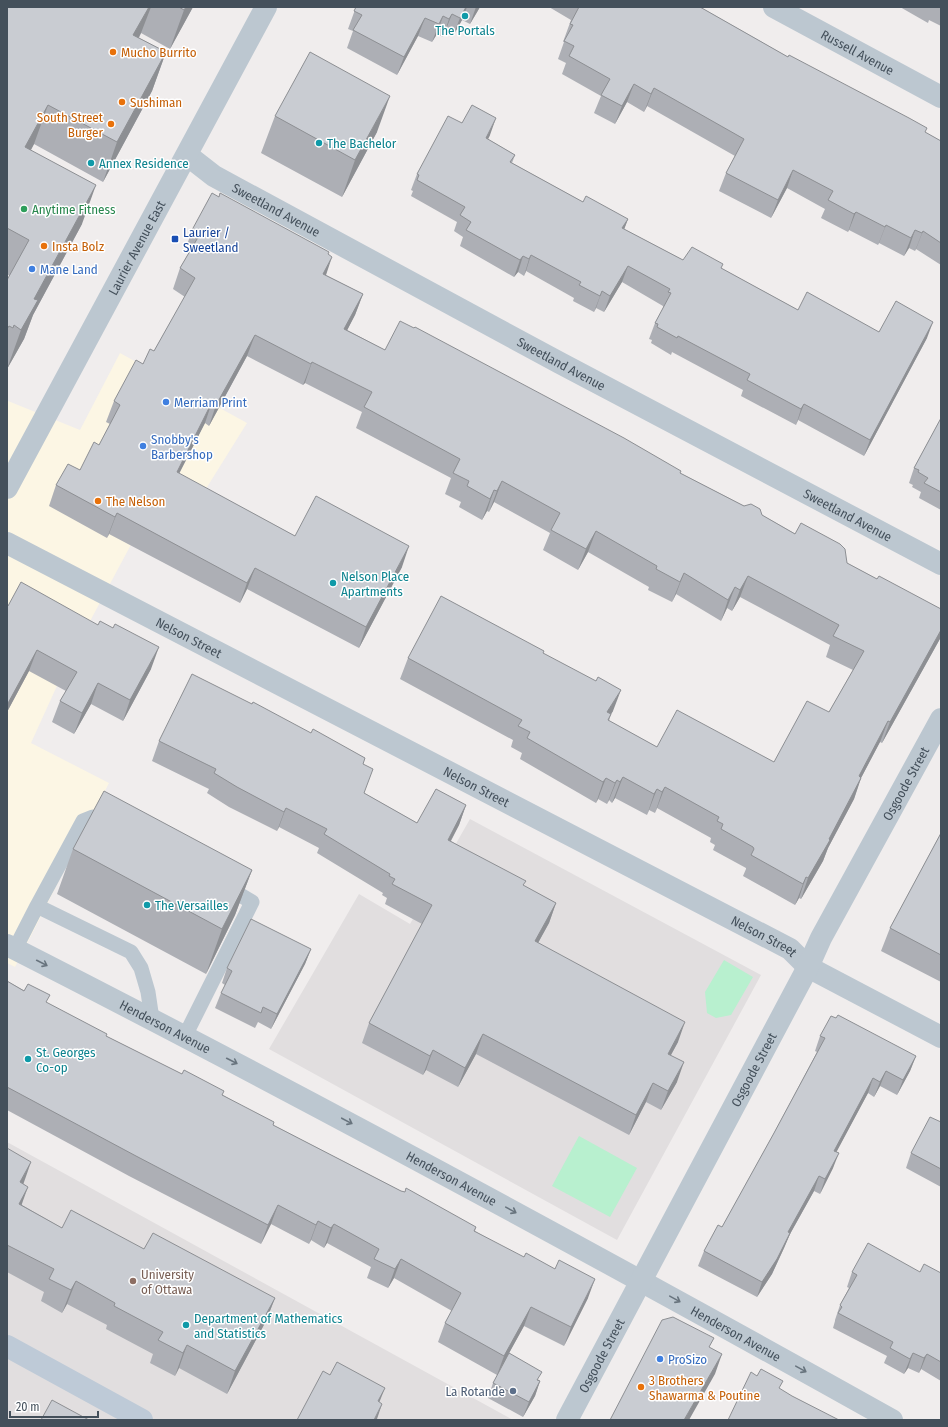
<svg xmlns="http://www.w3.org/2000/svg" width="948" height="1427" font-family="'Fira Sans Condensed',sans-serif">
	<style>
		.commercial { fill: #fcf6e4 }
		.education { fill: #e1dedf }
		.green { fill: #b8f0cf }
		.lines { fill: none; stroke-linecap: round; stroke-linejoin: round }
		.service { stroke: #bcc7d0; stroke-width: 15 }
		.minor { stroke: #bcc7d0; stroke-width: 22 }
		.tertiary { stroke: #bcc7d0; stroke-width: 22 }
		.secondary { stroke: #becad7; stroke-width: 22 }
		.wall { fill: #adafb5 }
		.shaded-wall { fill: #8d8f93 }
		.building { fill: #c9ccd2; stroke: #8d8f93 }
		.oneway { stroke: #68747e }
		.culture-dot { fill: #0f9aa8; stroke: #fff; stroke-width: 1.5 }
		.food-dot { fill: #e8710a; stroke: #fff; stroke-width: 1.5 }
		.leisure-dot { fill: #2e9e5b; stroke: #fff; stroke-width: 1.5 }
		.transit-dot { fill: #1a4fb4; stroke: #fff; stroke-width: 1.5 }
		.shop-dot { fill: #3f7fe0; stroke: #fff; stroke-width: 1.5 }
		.education-dot { fill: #8d6e63; stroke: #fff; stroke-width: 1.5 }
		.service-dot { fill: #5c6f8a; stroke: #fff; stroke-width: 1.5 }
		.labels { text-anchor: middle; stroke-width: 3; stroke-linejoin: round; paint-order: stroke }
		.culture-label { font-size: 13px; fill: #0d838f; stroke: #fff; text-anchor: start }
		.food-label { font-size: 13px; fill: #c56008; stroke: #fff; text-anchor: start }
		.street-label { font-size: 13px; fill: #44505b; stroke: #fff }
		.leisure-label { font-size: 13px; fill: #27864d; stroke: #fff; text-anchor: start }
		.transit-label { font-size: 13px; fill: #164399; stroke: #fff; text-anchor: start }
		.shop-label { font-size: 13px; fill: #366cbe; stroke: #fff; text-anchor: start }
		.education-label { font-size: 13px; fill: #785e54; stroke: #fff; text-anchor: start }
		.service-label { font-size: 13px; fill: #4e5e75; stroke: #fff; text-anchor: end }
	</style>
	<rect width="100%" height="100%" fill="#f0eded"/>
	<path class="commercial" d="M120,353L247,423L199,500L164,483L66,666L31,743L109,783L15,967L7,963V403L8,401L80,430Z"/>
	<path class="education" d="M470,819L761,975L617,1240L269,1049L359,894L410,924Z
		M7,1142L513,1420H7Z"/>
	<path class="green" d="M724,960L753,977L731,1015L716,1018L707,1013L705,992Z
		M579,1136L637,1168L610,1217L552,1186Z"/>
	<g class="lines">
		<path class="service" d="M37,906L83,821L93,817L108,821
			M15,949L37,906L131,952L141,968L148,992L152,1019
			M185,1036L252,902L225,886"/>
		<g class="minor">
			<path id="s1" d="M774,7L941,97"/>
			<path id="s2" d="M187,155L214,176L560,363L941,564"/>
			<path id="s3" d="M7,543L790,949L808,967L941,1037"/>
			<path id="s4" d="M7,945C306,1097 600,1257 892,1420"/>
			<path id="s5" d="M567,1420L808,967L821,938L941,719"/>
		</g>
		<path class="tertiary" id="s6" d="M7,488L266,7"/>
		<path class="secondary" d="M7,1346L142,1420"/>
	</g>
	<path class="wall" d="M7,7H193L170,49L141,33L139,38L166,52L152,91L103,182L34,144L31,150L82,224L33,315L24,339L7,369V280L10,276L7,274Z
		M356,7H480L470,24L462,20L453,36L445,32L443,37L437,34L432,42L418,36L397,75L347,48L353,31L348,29Z
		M549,7H700L788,57L941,141V265L916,249L915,251L909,248L904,256L879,243L878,245L849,230L848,232L821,218L825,209L787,188L771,218L719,191L726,173L735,156L647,106L644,112L627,102L615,124L594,113L601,96L562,74L566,63L558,59L564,42H563L571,20Z
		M900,7H941V26L929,20L928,23Z
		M275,116L377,132L342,197L261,153Z
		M462,123L490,135L488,139L515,155L512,163L583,202L628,219L624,229L683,260L721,268L798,310L879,332L927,338L864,456L798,420L796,425L741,396L743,390L672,352L671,355L651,343L652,340L649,339L655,323L663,308V306L622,282L604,312L596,308L594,312L573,301L574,298L526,271L524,276L518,272L514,277L460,246L463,237L454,231L457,222L411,196L413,191L411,190L417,174Z
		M192,230L328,255L326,275L363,294L355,315L347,330L385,350L680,473L762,515L847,563L877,579L941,609V637L882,743L880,742L861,778L854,799L828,848L823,861L801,899L799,898L795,905L743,876L746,869V868L713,850L715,845L710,842L711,838L657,808L655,813L649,810L647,815L615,798L612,803L609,800L607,804L598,799L596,803L520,759L522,753L511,747L513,740L400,679L408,658L543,653L613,711L611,714L609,721L657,747L774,762L829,712L853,670L826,657L830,645L740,597L732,611L727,608L721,621L676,594L672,602L648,590L649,587L588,552L578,570L543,550L550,533L494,502L489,512L487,511L482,520L459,507L461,502L445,494L451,478L356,428L362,412L305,383L303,385L247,356L209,426L205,423L179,474L295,536L402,567L359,648L247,589L240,603L109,534L107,538L49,506L56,485L80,470L99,445L110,424L106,422L114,401L143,364L154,351L185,297L173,289L180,268L189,253L185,251Z
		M941,418V510L919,498L921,492L912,487L913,485L909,483L914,468Z
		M7,606L151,669L123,721L91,704L74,734L52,722L60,701L66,691L29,671L7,712Z
		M311,733L365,758L363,764L364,793L417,823L466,805L459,825L451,841L524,886L556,903L549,923L538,943L678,1042L671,1055L677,1082L661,1110L646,1102L629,1135L476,1054L458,1087L426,1070L423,1075L362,1043L369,1023L422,924L385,904L387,898L382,895L383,893L317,853L319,848L279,827L277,831L229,807L207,793L209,789L152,761L159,741Z
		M941,833V982L881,951L890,928Z
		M73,849L252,870L235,915L206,974L57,894Z
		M311,949L305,964L271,1029L258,1022L255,1028L215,1008L221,993L225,985L222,983L227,968Z
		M7,981L47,1003L106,1036L223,1095L273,1125L401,1191L476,1227L475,1231L588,1298L564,1346L524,1326L509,1353L540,1381L535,1396L523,1417L488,1398L493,1383L506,1359L497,1375L438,1342L445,1323L452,1311L394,1278L388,1288L367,1278L371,1267L327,1243L324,1248L311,1240L309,1244L271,1224L261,1244L129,1176L7,1110Z
		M820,1036L916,1056L910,1071L897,1095L880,1086L874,1097L868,1093L836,1152L833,1168L820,1194L814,1191L790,1234L784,1248L772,1274L757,1297L698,1266L704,1251L722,1227L774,1133L817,1052L815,1051Z
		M941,1122V1187L906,1168L911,1153Z
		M7,1148L23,1184L22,1205L62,1228L144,1249L275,1298L266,1321L227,1394L179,1368L175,1376L150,1363L153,1354L106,1329L107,1325L67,1304L62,1313L41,1301L44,1292L7,1272Z
		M852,1272H920L941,1273V1381L921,1369L919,1373L908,1368L904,1374L884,1363L887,1356L833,1328L835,1321V1320L840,1305L849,1288L847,1287Z"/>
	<path class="shaded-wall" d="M149,7H151L141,33L119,74L133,35Z
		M186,7H193L170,49L184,10Z
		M466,7H467L462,20L453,36L460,18Z
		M476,7H480L470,24Z
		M452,14L445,32L443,37L449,19Z
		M443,16L437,34L432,42L439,24Z
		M425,18L418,36L397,75L404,57Z
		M166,52L152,91L103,182L117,142Z
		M634,84L627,102L615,124L622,106Z
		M654,88L647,106L644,112L651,94Z
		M390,96L377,132L342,197L355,160Z
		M48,105L34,144L11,186L25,147Z
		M496,118L490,135L480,155L486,138Z
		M793,170L787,188L771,218L778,200Z
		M96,185L82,224L33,315L24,339L7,369L21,330L34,299Z
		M856,212L849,230L848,232L854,214Z
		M628,219L622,235V228Z
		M886,225L879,243L878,245L885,227Z
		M915,230L909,248L904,256L911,238Z
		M923,231L916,249L915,251L922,233Z
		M531,255L526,271L524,276L529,259Z
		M523,256L518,272L514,277L520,260Z
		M332,257L325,278L323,274Z
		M628,266L622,282L604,312L610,296Z
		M602,291L596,308L594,312L600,296Z
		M363,294L355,315L337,350L344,329Z
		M933,322L927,338L864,456L870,440Z
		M255,335L247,356L209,426L216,405Z
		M312,362L305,383L303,385L311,364Z
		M212,402L205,423L169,493L177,472Z
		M804,404L798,420L796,425L801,409Z
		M502,481L494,502L489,512L497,491Z
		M494,490L487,511L482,520L490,499Z
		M117,513L109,534L107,538L115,517Z
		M596,531L588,552L578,570L586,549Z
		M409,546L402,567L359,648L366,627Z
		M255,568L247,589L240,603L247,583Z
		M684,573L676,594L672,602L680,582Z
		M748,576L740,597L732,611L740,590Z
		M735,587L727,608L721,621L728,600Z
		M941,630V637L882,743L890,722Z
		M159,647L151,669L123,721L130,700Z
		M37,650L29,671L7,712V705Z
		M98,683L91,704L74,734L82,713Z
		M621,690L613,711L600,733L607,712Z
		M888,721L880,742L861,778L854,799L828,848L823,861L801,899L808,878L829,839L859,776Z
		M623,777L615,798L612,803L620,782Z
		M606,778L598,799L596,803L603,782Z
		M617,780L609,800L607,804L615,783Z
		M665,787L657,808L655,813L662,792Z
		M657,789L649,810L647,815L654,794Z
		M466,805L459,825L441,859L448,840Z
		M286,808L279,827L277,831L284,812Z
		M252,870L235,915L206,974L222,929Z
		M806,877L799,898L795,905L803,884Z
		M556,903L549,923L528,961L535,941Z
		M311,949L305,964L271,1029L277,1014Z
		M685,1022L678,1042L661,1073L668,1054Z
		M483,1034L476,1054L458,1087L465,1068Z
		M433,1050L426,1070L423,1075L430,1056Z
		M916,1056L910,1071L897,1095L903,1080Z
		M684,1062L677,1082L661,1110L668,1091Z
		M886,1071L880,1086L874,1097L880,1082Z
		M873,1078L868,1093L829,1166L834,1151Z
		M653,1083L646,1102L629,1135L636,1115Z
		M839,1153L833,1168L820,1194L825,1179Z
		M31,1162L23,1185L20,1182Z
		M819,1176L814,1191L790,1234L784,1248L772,1274L757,1297L762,1282L788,1232Z
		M28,1187L20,1209L19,1204Z
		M278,1205L271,1224L261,1244L268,1225Z
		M318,1221L311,1240L309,1244L316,1225Z
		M334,1224L327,1243L324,1248L331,1228Z
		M401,1259L394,1278L388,1288L395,1269Z
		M595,1279L588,1298L564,1346L571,1327Z
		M76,1281L67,1304L62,1313L71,1290Z
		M275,1298L266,1321L227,1394L235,1371Z
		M531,1307L524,1326L497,1375L504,1356Z
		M187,1345L179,1368L175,1376L183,1353Z
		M913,1353L908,1368L904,1374L910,1359Z
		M722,1354L715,1374L689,1420H684Z
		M927,1354L921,1369L919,1373L924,1358Z
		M540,1381L535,1396L523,1417L529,1402Z
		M385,1388L379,1403L378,1401Z
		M382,1404L377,1419L376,1420H374Z"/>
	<path class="building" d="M7,7H149L133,35L166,52L117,142L48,105L25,147L96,185L34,299L38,300L21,330L14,325L13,328L9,326L7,329V280L29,240L7,228Z
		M179,7H186L184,10Z
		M356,7H466L460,18L452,14L449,19L443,16L439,24L425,18L404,57L353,30L362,15L354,11Z
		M579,7H700L788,57L789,55L909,118L927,128L925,132L941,141V243L923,231L922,233L915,230L911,238L886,225L885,227L856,212L854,214L828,200L833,191L793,170L778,200L726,173L744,139L654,88L651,94L634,84L622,106L601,95L610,79L569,56L574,46L564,41L573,25L570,24Z
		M310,52L390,96L355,160L275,116Z
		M472,105L496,118L486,138L515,155L510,162L583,202L586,196L628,219L622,228L683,260L692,247L723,264L721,268L798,310L807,292L879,332L896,301L933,322L870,440L804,404L801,409L747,380L750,374L678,336L677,338L657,327L658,324L655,323L671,293L668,292L670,289L628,266L610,296L602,291L600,296L579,285L581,282L531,255L529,259L523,256L520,260L466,230L471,222L460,215L465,207L417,180L419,175L417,174L448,116L462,123Z
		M212,193L219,197L220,193L329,252L328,254L332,257L323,274L363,294L344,329L385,350L400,321L414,328L415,327L624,438L681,471L680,473L744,506L751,504L760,509L762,515L795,534L801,523L840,544L845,549L847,563L877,579L879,576L941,609V630L890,722L888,721L859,776L861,778L829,839L830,840L808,878L806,877L803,884L751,855L754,849L753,847L721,829L723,824L717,821L719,817L665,787L662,792L657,789L654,794L623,777L620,782L617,780L615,783L606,778L603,782L527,738L530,732L518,726L522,720L408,658L441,596L544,651L543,653L596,681L598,677L621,690L607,712L611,714L608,720L657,747L677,710L774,762L807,701L829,712L864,651L833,636L839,625L748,576L740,590L735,587L728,600L684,573L680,582L656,569L657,566L596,531L586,549L551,530L560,513L502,481L497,491L494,490L490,499L467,486L469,481L453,473L460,459L364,407L372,392L312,362L311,364L255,335L216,405L212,402L177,472L295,536L316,496L409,546L366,627L255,568L247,583L117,513L115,517L56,485L68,464L80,470L94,442L99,445L120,405L114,401L136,360L143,364L150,349L154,351L195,278L180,268L200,234L192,230Z
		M941,418V492L924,483L928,478L918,472L919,470L914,468Z
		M21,582L98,625L100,621L113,628L115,624L159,647L130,700L98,683L82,713L60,701L77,672L37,650L7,705V606H8Z
		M192,674L252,704L253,702L311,733L313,729L365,758L363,764L373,769L364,793L417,823L436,789L466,805L448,840L526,881L523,885L556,903L535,941L685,1022L668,1054L684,1062L668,1091L653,1083L636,1115L483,1034L465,1068L433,1050L430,1056L369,1023L432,905L392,884L395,879L389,876L390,874L324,834L327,829L286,808L284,812L237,787L214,773L216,769L159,741Z
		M104,791L252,870L222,929L73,849Z
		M941,833V955L890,928Z
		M251,919L311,949L277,1014L263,1007L261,1013L221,993L232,971L227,968Z
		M7,981L24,991L28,984L50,995L46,1002L107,1034L106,1036L182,1074L184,1070L224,1091L222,1095L274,1122L273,1125L401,1191L405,1192L406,1188L476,1227L474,1231L524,1257L526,1253L555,1269L559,1260L595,1279L571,1327L531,1307L504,1356L445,1323L461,1293L401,1259L395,1269L374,1259L379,1249L334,1224L331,1228L318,1221L316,1225L278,1205L268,1225L136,1156L7,1087Z
		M838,1015L916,1056L903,1080L886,1071L880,1082L873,1078L834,1151L839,1153L825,1179L819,1176L788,1232L790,1233L777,1259L762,1282L704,1251L718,1225L722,1227L774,1133L825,1038L820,1036L831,1016L836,1018Z
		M930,1117L941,1122V1169L911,1153Z
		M7,1148L31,1162L20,1182L28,1187L19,1204L62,1228L71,1210L144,1249L153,1233L275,1298L235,1371L187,1345L183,1353L158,1340L163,1332L114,1306L115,1303L76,1281L71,1290L49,1279L54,1269L7,1245Z
		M868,1243L920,1272L924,1264L941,1273V1362L927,1354L924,1358L913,1353L910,1359L890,1348L893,1342L838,1313L842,1307L840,1305L857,1275L852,1272Z
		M673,1317L714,1338L709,1347L722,1354L684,1420H610L662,1320Z
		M509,1353L542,1372L537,1380L540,1381L529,1402L493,1383Z
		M337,1362L385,1388L378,1401L382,1404L374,1420H297L323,1371L330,1375Z
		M761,1369L783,1381L779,1388L792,1396L839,1420H728L751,1372L757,1376Z
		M52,1400L89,1420H41Z"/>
	<defs><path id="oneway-shaft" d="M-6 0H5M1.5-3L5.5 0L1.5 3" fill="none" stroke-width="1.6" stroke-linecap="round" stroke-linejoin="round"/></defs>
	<g class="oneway">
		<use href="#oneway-shaft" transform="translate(42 963) rotate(27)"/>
		<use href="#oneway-shaft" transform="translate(232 1061) rotate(27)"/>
		<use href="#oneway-shaft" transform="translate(347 1121) rotate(28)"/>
		<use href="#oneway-shaft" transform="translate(511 1210) rotate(29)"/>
		<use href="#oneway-shaft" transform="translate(675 1299) rotate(29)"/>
		<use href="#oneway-shaft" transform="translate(801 1369) rotate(29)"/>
	</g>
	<g class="culture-dot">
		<circle cx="465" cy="16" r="4"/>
		<circle cx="319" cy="143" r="4"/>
		<circle cx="91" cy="163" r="4"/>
		<circle cx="333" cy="583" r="4"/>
		<circle cx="147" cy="905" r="4"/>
		<circle cx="28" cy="1059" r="4"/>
		<circle cx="186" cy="1325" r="4"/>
	</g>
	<g class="food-dot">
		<circle cx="113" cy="52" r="4"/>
		<circle cx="122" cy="102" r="4"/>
		<circle cx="111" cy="124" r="4"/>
		<circle cx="44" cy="246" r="4"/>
		<circle cx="98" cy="501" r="4"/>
		<circle cx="641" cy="1387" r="4"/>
	</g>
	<circle class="leisure-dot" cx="24" cy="209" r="4"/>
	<rect class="transit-dot" x="171" y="235" width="8" height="8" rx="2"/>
	<g class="shop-dot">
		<circle cx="32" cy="269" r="4"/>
		<circle cx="166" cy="402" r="4"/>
		<circle cx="143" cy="446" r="4"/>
		<circle cx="660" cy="1359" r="4"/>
	</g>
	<circle class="education-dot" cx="133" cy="1281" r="4"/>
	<circle class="service-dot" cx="513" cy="1391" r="4"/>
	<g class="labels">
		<g class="culture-label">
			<text x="465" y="35" text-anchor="middle">The Portals</text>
			<text x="327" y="148">The Bachelor</text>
			<text x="99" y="168">Annex Residence</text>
			<text x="341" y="581">Nelson Place<tspan x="341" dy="15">Apartments</tspan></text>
			<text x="155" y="910">The Versailles</text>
			<text x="36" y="1057">St. Georges<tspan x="36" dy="15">Co-op</tspan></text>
			<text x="194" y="1323">Department of Mathematics<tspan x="194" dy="15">and Statistics</tspan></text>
		</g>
		<g class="food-label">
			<text x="121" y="57">Mucho Burrito</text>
			<text x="130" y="107">Sushiman</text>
			<text x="103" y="122" text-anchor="end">South Street<tspan x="103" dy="15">Burger</tspan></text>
			<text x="52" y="251">Insta Bolz</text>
			<text x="106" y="506">The Nelson</text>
			<text x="649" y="1385">3 Brothers<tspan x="649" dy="15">Shawarma &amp; Poutine</tspan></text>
		</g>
		<g class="street-label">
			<text dy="5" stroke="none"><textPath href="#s1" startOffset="95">Russell Avenue</textPath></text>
			<text dy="5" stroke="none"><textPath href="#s2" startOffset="105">Sweetland Avenue</textPath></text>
			<text dy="5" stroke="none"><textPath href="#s6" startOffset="273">Laurier Avenue East</textPath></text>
			<text dy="5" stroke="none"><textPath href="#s2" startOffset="429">Sweetland Avenue</textPath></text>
			<text dy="5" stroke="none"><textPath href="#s2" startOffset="753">Sweetland Avenue</textPath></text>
			<text dy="5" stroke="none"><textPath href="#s3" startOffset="205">Nelson Street</textPath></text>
			<text dy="5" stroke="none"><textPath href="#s5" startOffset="721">Osgoode Street</textPath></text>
			<text dy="5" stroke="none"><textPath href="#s3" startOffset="529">Nelson Street</textPath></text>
			<text dy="5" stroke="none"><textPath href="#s3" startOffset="853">Nelson Street</textPath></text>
			<text dy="5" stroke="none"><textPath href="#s4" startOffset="178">Henderson Avenue</textPath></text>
			<text dy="5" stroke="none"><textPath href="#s5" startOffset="397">Osgoode Street</textPath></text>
			<text dy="5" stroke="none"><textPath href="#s4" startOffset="502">Henderson Avenue</textPath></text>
			<text dy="5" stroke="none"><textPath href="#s4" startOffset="826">Henderson Avenue</textPath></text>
			<text dy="5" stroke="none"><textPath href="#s5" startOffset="73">Osgoode Street</textPath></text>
		</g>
		<g class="leisure-label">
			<text x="32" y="214">Anytime Fitness</text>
		</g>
		<g class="transit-label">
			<text x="183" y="237">Laurier /<tspan x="183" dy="15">Sweetland</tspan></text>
		</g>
		<g class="shop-label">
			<text x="40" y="274">Mane Land</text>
			<text x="174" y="407">Merriam Print</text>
			<text x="151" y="444">Snobby's<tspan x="151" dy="15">Barbershop</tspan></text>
			<text x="668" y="1364">ProSizo</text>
		</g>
		<g class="education-label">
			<text x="141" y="1279">University<tspan x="141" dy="15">of Ottawa</tspan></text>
		</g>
		<g class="service-label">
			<text x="505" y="1396">La Rotande</text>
		</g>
	</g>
	<rect width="948" height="1427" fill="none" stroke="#44505b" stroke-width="16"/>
	<path d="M10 1411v6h88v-6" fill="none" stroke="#44505b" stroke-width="2"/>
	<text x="16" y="1411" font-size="12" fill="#44505b" stroke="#ffffff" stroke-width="3" paint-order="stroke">20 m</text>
</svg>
